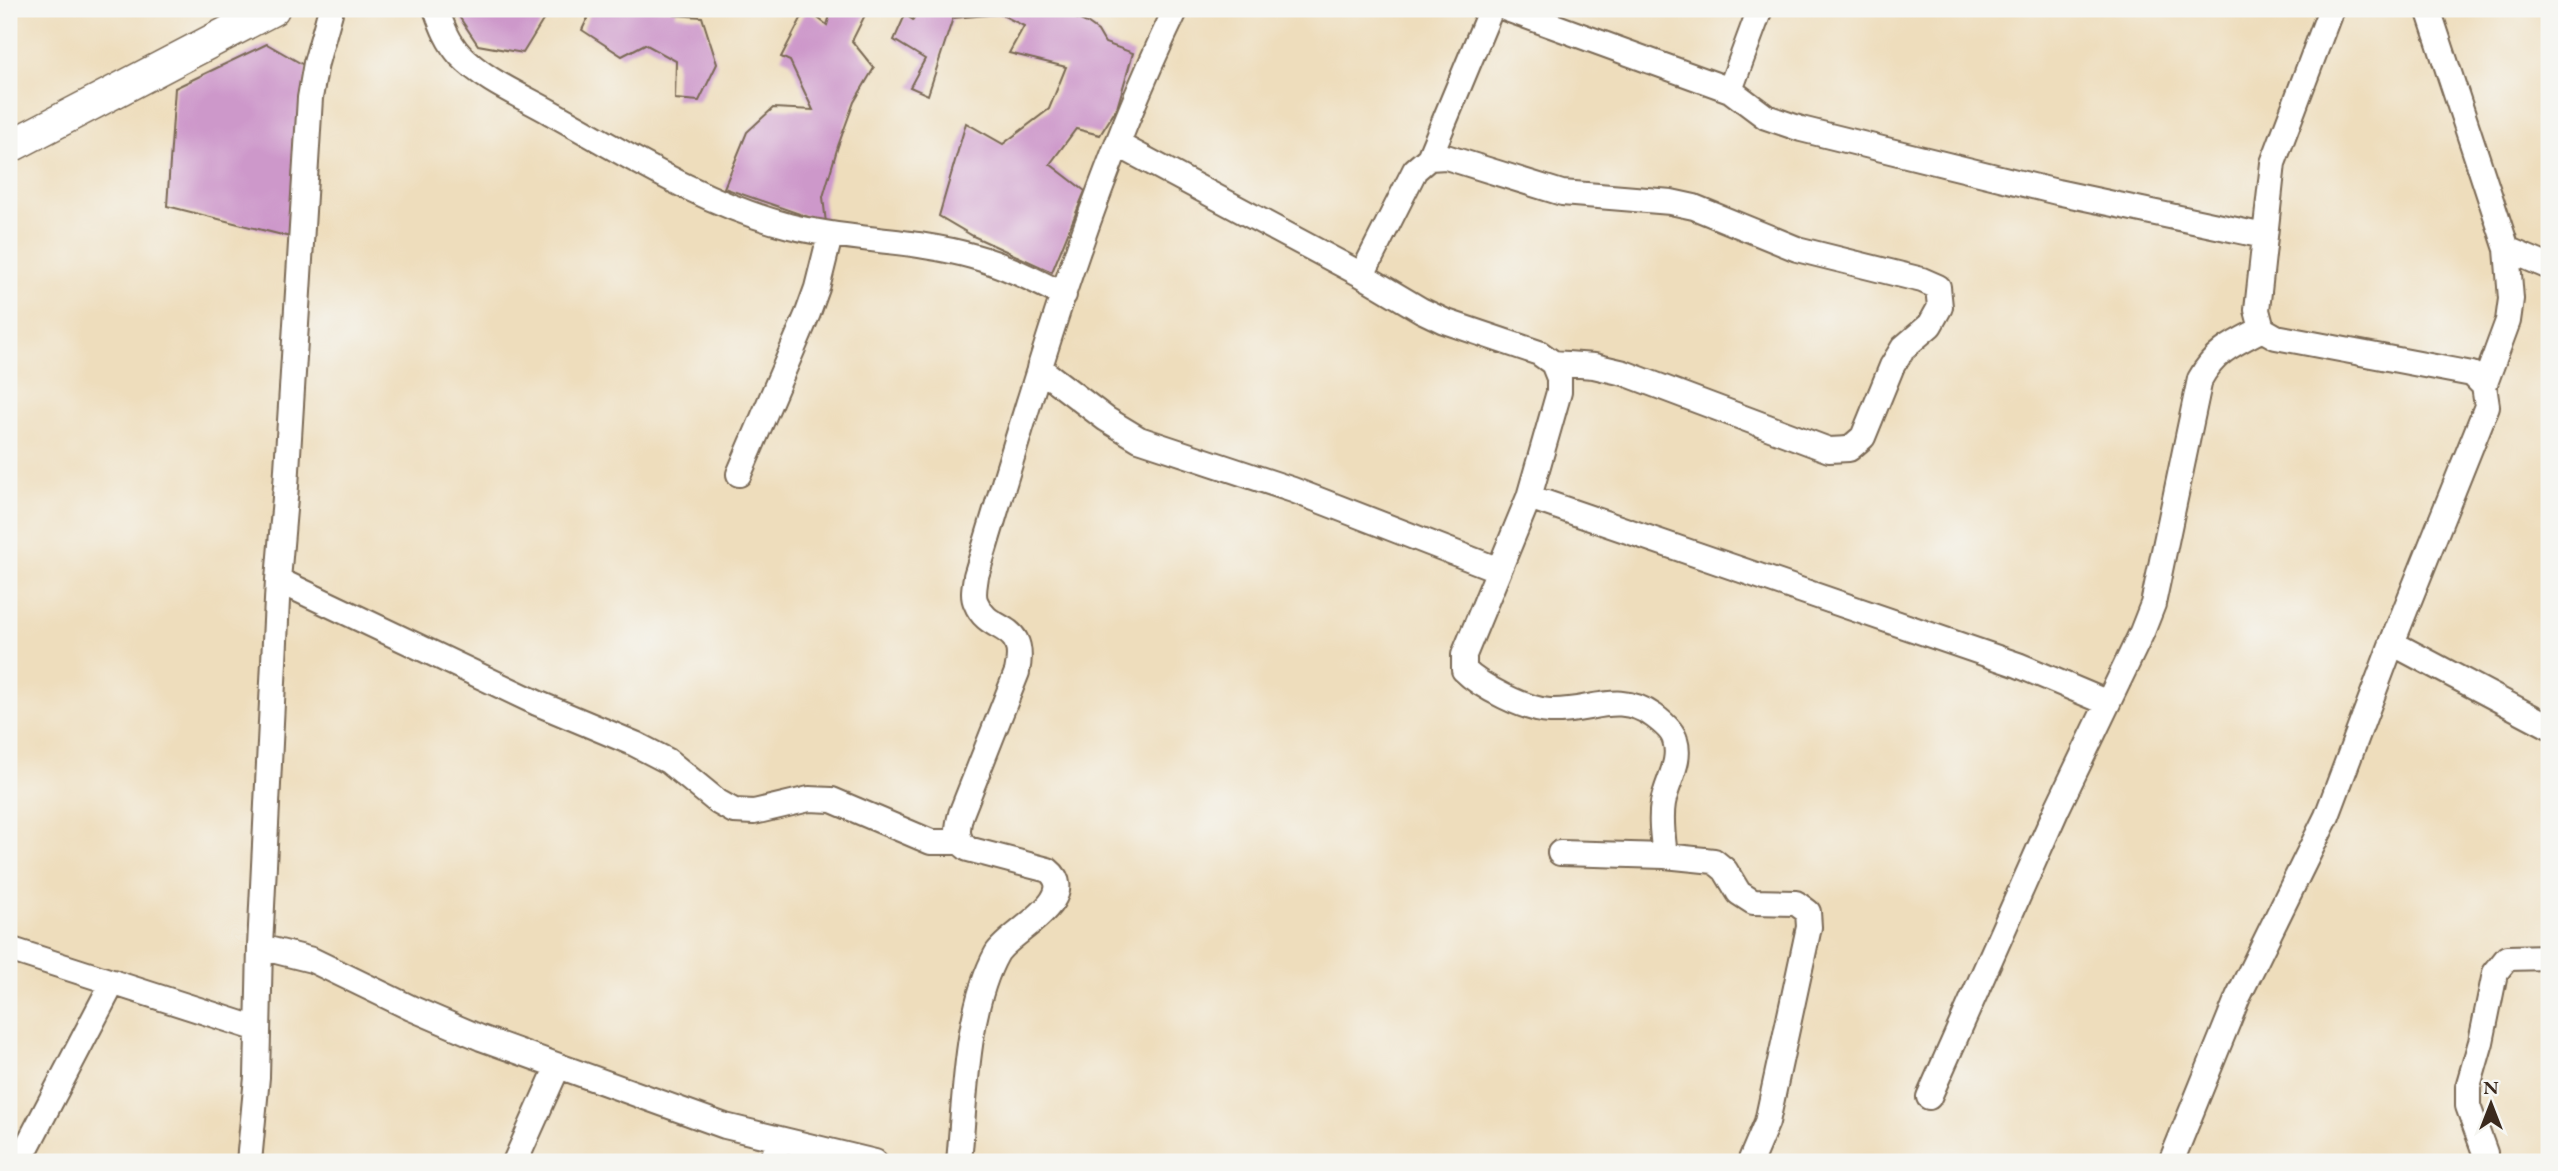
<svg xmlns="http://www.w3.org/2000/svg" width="2558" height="1171" font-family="'EB Garamond',serif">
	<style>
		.building { fill: #cd98ca }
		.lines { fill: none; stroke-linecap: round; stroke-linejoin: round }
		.minor-casing { stroke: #7a6955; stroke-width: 28 }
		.major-casing { stroke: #7a6955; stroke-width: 35 }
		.minor { stroke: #fff; stroke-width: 24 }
		.major { stroke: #fff; stroke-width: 32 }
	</style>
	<rect width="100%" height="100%" fill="#f6f6f2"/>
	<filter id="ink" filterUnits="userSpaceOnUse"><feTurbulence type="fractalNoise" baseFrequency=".0143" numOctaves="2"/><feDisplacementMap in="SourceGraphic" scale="14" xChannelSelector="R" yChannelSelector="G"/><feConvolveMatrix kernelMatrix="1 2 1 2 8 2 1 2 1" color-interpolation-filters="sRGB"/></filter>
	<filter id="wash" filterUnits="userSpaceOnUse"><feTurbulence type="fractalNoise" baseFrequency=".00686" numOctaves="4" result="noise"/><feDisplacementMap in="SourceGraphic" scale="28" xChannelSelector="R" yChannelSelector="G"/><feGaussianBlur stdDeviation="1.57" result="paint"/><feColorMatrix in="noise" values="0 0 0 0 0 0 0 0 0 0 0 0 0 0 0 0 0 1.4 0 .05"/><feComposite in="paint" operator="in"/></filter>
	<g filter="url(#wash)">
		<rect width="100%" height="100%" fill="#eeddbc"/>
		<g id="blocks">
			<path class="building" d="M454,9H550L523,53L478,45Z
				M592,9H677L675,15L702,17L717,64L699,101L675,99L676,61L645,44L622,56L582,30Z
				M806,9L827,25L832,9H868L852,41L874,68L854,102L838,146L823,197L826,223L724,188L747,132L773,108L813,110L790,61L781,57Z
				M916,9H1056L1087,23L1098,31L1105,43L1133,53L1117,108L1100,135L1076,129L1050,164L1085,191L1052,272L973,236L939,216L966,123L1003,144L1049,109L1066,67L1009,53L1024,26L1000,14L953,18L928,95L910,87L925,59L894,40L905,15L913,20Z
				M267,44L307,67L294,238L167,206L175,88Z"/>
		</g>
	</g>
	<g filter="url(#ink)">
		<use href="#blocks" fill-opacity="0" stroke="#7a6955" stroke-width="2"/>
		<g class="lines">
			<g class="minor-casing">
				<path id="minor" d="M436,9C442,26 448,42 460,55C484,80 520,95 550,112C626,154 704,204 789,226C849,241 912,239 972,256C1005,265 1034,280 1064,295
					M1507,9L1730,90L1766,117L1801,129L2057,192L2264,236
					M2428,9L2507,249L2511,299L2508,321L2484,386
					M1730,90L1760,9
					M1117,144L1362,275L1421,310L1444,321L1539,353L1553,363L1559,378V392L1529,497L1464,655V670C1481,687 1526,710 1550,711C1589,713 1618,690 1654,716C1662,722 1673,731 1675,740C1682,762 1667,781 1663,803C1660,821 1663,838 1665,856
					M1429,158L1491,9
					M2507,249L2549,267
					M1362,275L1415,170L1429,158L1446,157L1562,193L1671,202L1694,207L1797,249L1922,280L1938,287L1940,307L1930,325L1903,348L1892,366L1863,437L1849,449L1829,450L1624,373L1594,366L1553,363
					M1039,368L1106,419L1139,439L1293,490L1499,570
					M739,474L808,313L817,288L830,236
					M1529,497L2018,665L2108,703
					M278,580L537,703L635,744L668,761L718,802L734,811L754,812L809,799L832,800L931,842H960
					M2392,643L2549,726
					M1560,853L1665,856L1714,861L1725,870L1739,893L1753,902L1796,903L1808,912L1809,927L1767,1122L1750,1162
					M260,947L312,960L411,1008L481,1038L725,1126L875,1162
					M9,949L258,1029
					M1929,1097L2056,811L2142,632L2153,604L2200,379C2215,351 2235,343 2262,329
					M19,1162L113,982
					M249,1162L257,1077L260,947L278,580L286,486L310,98L316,63L331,9
					M515,1162L558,1066
					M771,1162L780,1140
					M959,1162C965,1100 966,1008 997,953C1010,932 1083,898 1048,870L968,849C955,840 957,828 961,814L1017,672C1028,619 989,636 976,603C972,595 975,585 976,576C1034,385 1089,189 1176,9
					M2171,1162L2238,997L2327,816L2392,643L2487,406L2484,386L2472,374L2276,337L2262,329L2257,310L2273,163L2331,9
					M2484,1162L2485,1153L2468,1106V1087L2481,1042L2495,973L2507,958L2549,957"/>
			</g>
			<g class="major-casing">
				<path id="major" d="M9,147L273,9"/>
			</g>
			<use href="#minor" class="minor"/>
			<use href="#major" class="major"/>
		</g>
	</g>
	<rect width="2558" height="1171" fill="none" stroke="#f6f6f2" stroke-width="35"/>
	<g transform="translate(2491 1104)" stroke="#f6f6f2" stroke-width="5" paint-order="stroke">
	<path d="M0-5L12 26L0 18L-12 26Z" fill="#3b2a1e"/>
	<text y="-10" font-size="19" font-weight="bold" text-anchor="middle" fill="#3b2a1e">N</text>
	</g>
</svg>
